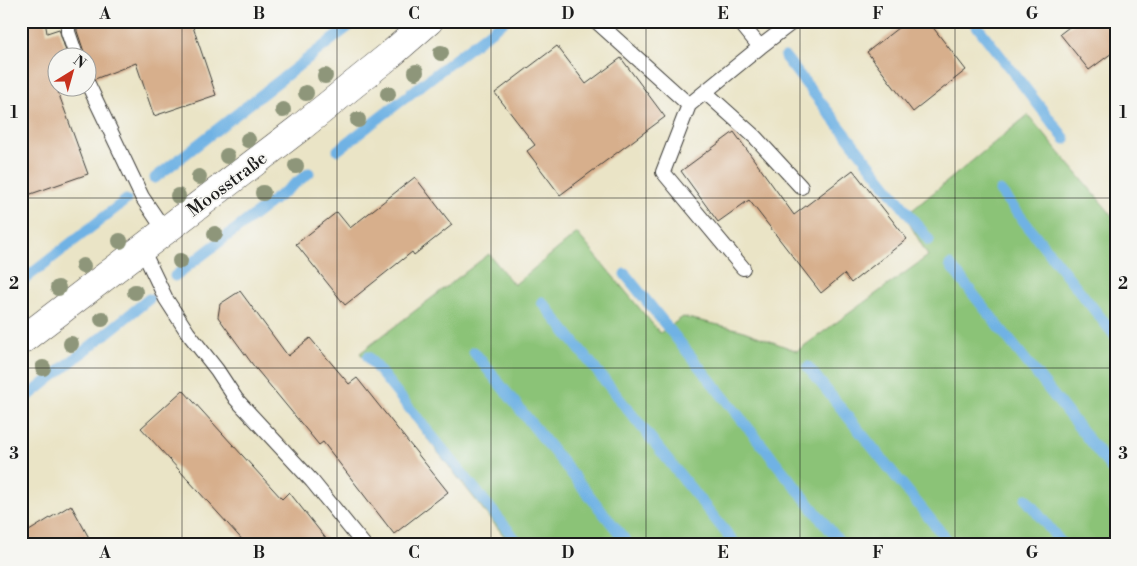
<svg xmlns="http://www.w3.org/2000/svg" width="1137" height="566" font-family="'Libre Bodoni',serif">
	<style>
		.green { fill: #8bc377; stroke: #54704a }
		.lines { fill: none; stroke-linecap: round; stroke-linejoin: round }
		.stream { stroke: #6fb2e4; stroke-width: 11 }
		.building { fill: #d7af8c }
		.lane-casing { stroke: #3b3a36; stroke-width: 16 }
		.secondary-casing { stroke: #3b3a36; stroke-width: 29 }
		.lane { stroke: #fff; stroke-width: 14 }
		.secondary { stroke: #fff; stroke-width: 28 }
		.tree { fill: #8e967a }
		.grid { fill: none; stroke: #1c1c1c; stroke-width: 1; stroke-opacity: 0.55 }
		.labels { text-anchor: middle; stroke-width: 4; stroke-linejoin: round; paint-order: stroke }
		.street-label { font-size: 18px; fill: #1c1c1c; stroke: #f6f6f2 }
		.neatline { fill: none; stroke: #1c1c1c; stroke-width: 2 }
		.grid-label { font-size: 16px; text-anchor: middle; font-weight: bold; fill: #1c1c1c }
	</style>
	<rect width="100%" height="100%" fill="#f6f6f2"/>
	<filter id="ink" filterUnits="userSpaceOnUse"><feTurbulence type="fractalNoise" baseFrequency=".02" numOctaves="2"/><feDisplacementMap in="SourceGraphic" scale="10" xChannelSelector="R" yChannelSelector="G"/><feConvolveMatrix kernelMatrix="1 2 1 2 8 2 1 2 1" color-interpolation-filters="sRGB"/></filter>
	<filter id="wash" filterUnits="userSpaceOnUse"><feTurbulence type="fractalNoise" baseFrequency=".0096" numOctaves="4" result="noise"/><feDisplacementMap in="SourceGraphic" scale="20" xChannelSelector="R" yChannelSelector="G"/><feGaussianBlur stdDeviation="1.12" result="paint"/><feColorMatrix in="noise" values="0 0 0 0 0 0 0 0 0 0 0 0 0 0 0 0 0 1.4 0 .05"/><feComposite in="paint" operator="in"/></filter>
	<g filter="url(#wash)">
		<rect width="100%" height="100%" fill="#eae4c6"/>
		<path class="green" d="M1028,115L1116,220V545H511L360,353L489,254L514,285L577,233L660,333L683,317L741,330L797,351L928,256L905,216Z"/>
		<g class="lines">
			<path class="stream" d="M973,21L1065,139
				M785,57L929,240
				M338,150L504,21
				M155,178L348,27
				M1000,191L1116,337
				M950,265L1116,474
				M625,274L842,545
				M175,276L309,173
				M21,282L126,200
				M542,302L736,545
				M474,352L629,545
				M368,357L520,545
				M808,367L951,545
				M21,402L149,299
				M1026,499L1063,545"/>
		</g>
		<g id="blocks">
			<path class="building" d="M21,21H45L47,33L59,29L68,58H58V88H71L58,92L88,174L28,195L21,177Z
				M79,21H191L216,95L154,116L136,63L95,79L88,75V58H86L77,31V22Z
				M907,21H928L966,70L913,112L867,52Z
				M1077,21H1116V50L1089,70L1060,34Z
				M557,46L586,84L621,58L665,117L560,195L527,151L535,145L495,93Z
				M734,132L794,215L853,170L907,239L851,283L844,274L821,293L749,200L718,222L681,171Z
				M415,177L452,225L414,255L412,252L345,305L296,244L337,212L350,228Z
				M240,291L288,356L310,338L349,384L357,378L448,492L394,534L323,442L319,445L253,365L218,317L220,304Z
				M183,390L282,499L289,492L331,545H247L141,428Z
				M71,505L93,545H21V536Z"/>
		</g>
	</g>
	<g filter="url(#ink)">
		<use href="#blocks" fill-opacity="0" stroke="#3b3a36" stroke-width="1"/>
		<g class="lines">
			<g class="lane-casing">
				<path id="lane" d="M68,21V32L77,58
					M596,21L689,105L760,47
					M739,21L760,47L794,21
					M88,84L142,197L165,231
					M705,92L755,137L801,187
					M689,105L663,172L743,268
					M142,249L166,299L188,333L217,370L236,399L312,481L364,545"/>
			</g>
			<g class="secondary-casing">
				<path id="secondary" d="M21,341L301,127L390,55L429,21"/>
			</g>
			<use href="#lane" class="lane"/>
			<use href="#secondary" class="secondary"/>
		</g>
		<g class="tree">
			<circle cx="441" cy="53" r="8"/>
			<circle cx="416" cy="72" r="8"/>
			<circle cx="325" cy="76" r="8"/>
			<circle cx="306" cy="93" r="8"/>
			<circle cx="388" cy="94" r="8"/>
			<circle cx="283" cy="110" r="8"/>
			<circle cx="358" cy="120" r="8"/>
			<circle cx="248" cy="140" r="8"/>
			<circle cx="227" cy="156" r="8"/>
			<circle cx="296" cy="166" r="8"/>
			<circle cx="199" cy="177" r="8"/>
			<circle cx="263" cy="193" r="8"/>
			<circle cx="178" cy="196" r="8"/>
			<circle cx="215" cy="234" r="8"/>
			<circle cx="120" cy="241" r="8"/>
			<circle cx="180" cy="261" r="8"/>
			<circle cx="83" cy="266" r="8"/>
			<circle cx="58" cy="288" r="8"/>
			<circle cx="135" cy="292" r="8"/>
			<circle cx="102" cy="319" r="8"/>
			<circle cx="71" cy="344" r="8"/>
			<circle cx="43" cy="368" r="8"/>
		</g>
	</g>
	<path class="grid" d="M182,21V545M337,21V545M491,21V545M646,21V545M800,21V545M955,21V545M21,198H1116M21,368H1116"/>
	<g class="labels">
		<g class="street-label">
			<text transform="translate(227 184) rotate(-37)" y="6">Moosstraße</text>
		</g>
	</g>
	<rect width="1137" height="566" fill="none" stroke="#f6f6f2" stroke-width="55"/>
	<g transform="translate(72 72) rotate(37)"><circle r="24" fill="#f6f6f2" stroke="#9f9f9c"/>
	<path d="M0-4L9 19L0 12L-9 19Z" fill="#c8321e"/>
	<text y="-8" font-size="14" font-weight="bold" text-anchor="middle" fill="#1c1c1c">N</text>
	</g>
	<rect x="28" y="28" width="1082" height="510" class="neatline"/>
	<g class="grid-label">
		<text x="105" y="19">A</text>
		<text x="259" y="19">B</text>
		<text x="414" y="19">C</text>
		<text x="568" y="19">D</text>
		<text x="723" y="19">E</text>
		<text x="878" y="19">F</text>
		<text x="1032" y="19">G</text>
		<text x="14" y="118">1</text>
		<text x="1123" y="118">1</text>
		<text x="14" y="289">2</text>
		<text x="1123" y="289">2</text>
		<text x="14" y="459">3</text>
		<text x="1123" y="459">3</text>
		<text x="105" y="558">A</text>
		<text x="259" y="558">B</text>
		<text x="414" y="558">C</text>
		<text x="568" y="558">D</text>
		<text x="723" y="558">E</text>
		<text x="878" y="558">F</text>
		<text x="1032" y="558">G</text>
	</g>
</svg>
